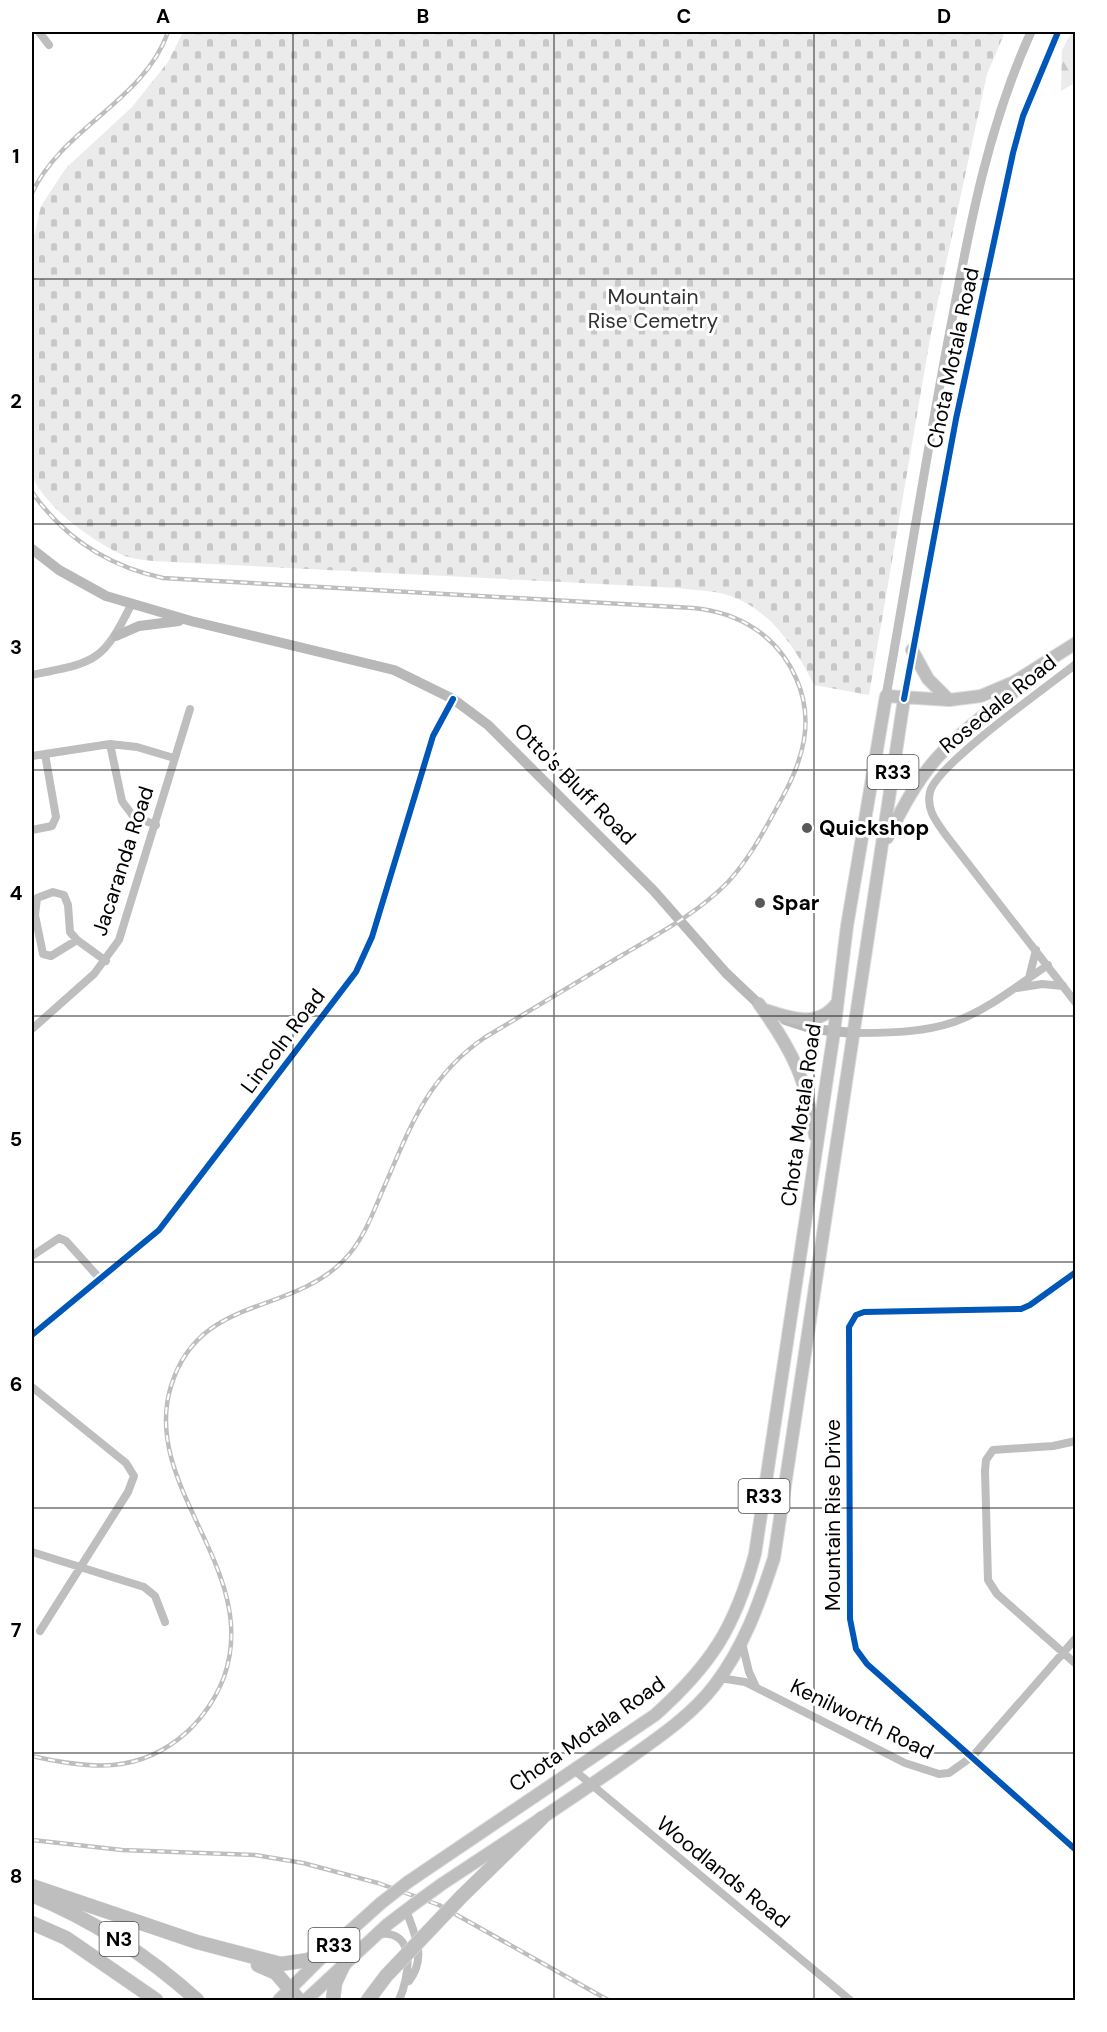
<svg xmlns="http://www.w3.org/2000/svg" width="1107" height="2032" font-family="'DM Sans',sans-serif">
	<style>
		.forest { fill: url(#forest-firs) }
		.cemetery { fill: url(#cemetery-stones) }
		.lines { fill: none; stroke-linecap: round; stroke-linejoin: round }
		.primary-casing { stroke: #dbdbdb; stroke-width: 14 }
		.motorway-casing { stroke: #dbdbdb; stroke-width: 15 }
		.minor { stroke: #bebebe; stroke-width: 8 }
		.tertiary { stroke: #bebebe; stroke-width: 9 }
		.secondary { stroke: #b8b8b8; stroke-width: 10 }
		.primary { stroke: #bebebe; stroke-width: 12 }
		.motorway { stroke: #bebebe; stroke-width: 14 }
		.rail-casing { stroke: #bebebe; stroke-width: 4.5 }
		.rail { stroke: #fff; stroke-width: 2; stroke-dasharray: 7; stroke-linecap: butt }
		.primary-bridge-casing { stroke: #dbdbdb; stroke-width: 14; stroke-linecap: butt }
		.motorway-bridge-casing { stroke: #dbdbdb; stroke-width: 15; stroke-linecap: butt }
		.primary-bridge { stroke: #bebebe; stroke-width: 12 }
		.motorway-bridge { stroke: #bebebe; stroke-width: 14 }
		.cycleway-casing { stroke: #fff; stroke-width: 10 }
		.cycleway { stroke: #0057b8; stroke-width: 6 }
		.grid { fill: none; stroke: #000; stroke-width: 1.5; stroke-opacity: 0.55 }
		.poi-dot { fill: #595959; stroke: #fff; stroke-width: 2 }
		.labels { text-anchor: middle; stroke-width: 6; stroke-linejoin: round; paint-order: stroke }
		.shield { fill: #fff; stroke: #4c4c4c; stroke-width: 1.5 }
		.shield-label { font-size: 20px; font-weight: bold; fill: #000 }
		.park-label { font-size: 21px; fill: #323232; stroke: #fff }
		.street-label { font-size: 21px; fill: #000; stroke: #fff }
		.poi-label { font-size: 21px; font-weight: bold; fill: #000; stroke: #fff; text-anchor: start }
		.neatline { fill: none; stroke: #000; stroke-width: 2 }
		.grid-label { font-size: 20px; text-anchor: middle; font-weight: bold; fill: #000 }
	</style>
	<defs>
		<pattern id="forest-firs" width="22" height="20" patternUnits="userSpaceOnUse" patternTransform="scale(1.5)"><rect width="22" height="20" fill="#ebebeb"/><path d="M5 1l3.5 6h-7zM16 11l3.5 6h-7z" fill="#c8c8c8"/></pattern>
		<pattern id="cemetery-stones" width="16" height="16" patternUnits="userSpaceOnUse" patternTransform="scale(1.5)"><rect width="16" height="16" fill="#ebebeb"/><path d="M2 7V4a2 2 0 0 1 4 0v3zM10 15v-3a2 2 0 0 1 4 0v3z" fill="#c8c8c8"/></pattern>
	</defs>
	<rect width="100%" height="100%" fill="#fff"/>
	<path class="forest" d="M1072,32H1075V83L1061,91L1062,50Z"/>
	<path class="cemetery" d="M183,32H1005L987,74L931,333L869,695L814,685C794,645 767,604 720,593C706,590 691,590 678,588L153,561C144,560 134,559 125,556C95,543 44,507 32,475V245L41,206L66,168L132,107L168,62Z"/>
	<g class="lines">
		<g class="primary-casing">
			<path id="primary" d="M912,650L928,679L949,700
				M887,838C901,811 915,783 936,759C962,730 996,706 1028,681
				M759,1004C793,1051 806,1079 815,1136
				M765,1010C791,1018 818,1029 837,1003
				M408,1882L655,1715C712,1664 735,1627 755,1554L834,1032L847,926L886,696L949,700L981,696L1014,682L1076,643
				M442,1884C503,1844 564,1804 624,1762C656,1739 690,1717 714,1686C744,1647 759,1604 774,1558L904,699
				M279,2000L331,1948L381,1903
				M306,2000L388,1924L413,1905"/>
		</g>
		<g class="motorway-casing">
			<path id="motorway" d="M32,1886L197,1942L281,1964L308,1960L331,1948
				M32,1895C93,1920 147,1955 197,2000
				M461,1897L542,1818
				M32,1923L66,1938L156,2000
				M258,1965L276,1973L299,2000
				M333,2000L335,1983L344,1964
				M368,2000L386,1976"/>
		</g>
		<path class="minor" d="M39,32L49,45
			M1076,664C1048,686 936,765 930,792C926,809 936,821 945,834L1076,1003
			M32,675C94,662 102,664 131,605
			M110,744L122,801L133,816L156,825
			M32,756L110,744L137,747L174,758
			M32,830L52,826L56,817L45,754
			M77,940L70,932L68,905L64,895L53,892L37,898L35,915L43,954L51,956L77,940L106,961
			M1029,978L1036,950
			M1017,988L1042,984L1063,986
			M32,1029L94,974L119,940L190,709
			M853,1033C886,1033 922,1033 954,1022C988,1010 1018,985 1048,965
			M32,1256L59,1238L66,1241L101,1280
			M1076,1272L1030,1305L1021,1309L864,1312L856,1315L849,1327L850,1619L856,1649L867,1664L1076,1850
			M32,1335L159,1230L356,972L372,937L433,736L453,699
			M32,1387L126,1463L134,1476L128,1492L40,1631
			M1076,1441L1053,1446L993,1450L986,1460L985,1471L988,1580L997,1594L1076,1664
			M32,1552L144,1587L155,1596L165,1622
			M742,1643L749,1672L756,1687
			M720,1678L745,1682L905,1763L939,1774L949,1773L973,1756L1076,1638
			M574,1770L850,2000
			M406,1910C415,1935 427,1958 409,1981
			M379,1934C418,1929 409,1978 399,2000"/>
		<path class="tertiary" d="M886,696C909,569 928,442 953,315C971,218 990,122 1031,32
			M904,699L956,419L1013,153L1023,116L1058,32"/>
		<path class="secondary" d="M32,549L59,570L106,596L191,621L394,670L453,699L488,725L654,891L726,973L763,1008
			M116,636L139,626L179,621
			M785,1020L813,1029L853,1033"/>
		<use href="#primary" class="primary"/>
		<use href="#motorway" class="motorway"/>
		<g class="rail-casing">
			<path id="rail" d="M32,193C63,127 144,101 168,32
				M32,492C64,538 108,566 163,578L693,608C738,612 777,635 796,678C815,720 803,760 782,798C766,827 751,857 728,882C699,912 660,933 624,954C578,982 531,1010 484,1038C425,1079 409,1131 381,1194C371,1218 362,1242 343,1261C288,1316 199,1295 171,1386C140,1487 262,1570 224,1677C216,1698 203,1717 187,1732C139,1775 89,1769 32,1756
				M32,1840L122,1850L255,1855L303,1863L378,1883L439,1905L608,2000"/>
		</g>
		<use href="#rail" class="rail"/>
		<g class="primary-bridge-casing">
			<path id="primary-bridge" d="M381,1903L408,1882
				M413,1905L442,1884"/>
		</g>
		<g class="motorway-bridge-casing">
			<path id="motorway-bridge" d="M386,1976L461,1897"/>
		</g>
		<use href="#primary-bridge" class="primary-bridge"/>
		<use href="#motorway-bridge" class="motorway-bridge"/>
		<g class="cycleway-casing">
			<path id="cycleway" d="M904,699L956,419L1013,153L1023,116L1058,32
				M1076,1272L1030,1305L1021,1309L864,1312L856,1315L849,1327L850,1619L856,1649L867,1664L1076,1850
				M32,1335L159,1230L356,972L372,937L433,736L453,699"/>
		</g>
		<use href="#cycleway" class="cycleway"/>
	</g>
	<path class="grid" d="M293,32V2000M554,32V2000M814,32V2000M32,279H1076M32,524H1076M32,770H1076M32,1016H1076M32,1262H1076M32,1508H1076M32,1753H1076"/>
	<g class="poi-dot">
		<circle cx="807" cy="828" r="6"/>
		<circle cx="760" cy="903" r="6"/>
	</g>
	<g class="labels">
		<g class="shield">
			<rect x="867.5" y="755" width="51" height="34" rx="4.5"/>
			<rect x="738.5" y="1479" width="51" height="34" rx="4.5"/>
			<rect x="99.5" y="1922" width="39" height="34" rx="4.5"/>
			<rect x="308.5" y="1928" width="51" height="34" rx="4.5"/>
		</g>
		<g class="shield-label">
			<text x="893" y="779">R33</text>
			<text x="764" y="1503">R33</text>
			<text x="119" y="1946">N3</text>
			<text x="334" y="1952">R33</text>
		</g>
		<g class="park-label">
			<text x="653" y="304">Mountain<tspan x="653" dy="24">Rise Cemetry</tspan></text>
		</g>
		<g class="street-label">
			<text transform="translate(953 358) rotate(-78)" y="7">Chota Motala Road</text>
			<text transform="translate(998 704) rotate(-39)" y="7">Rosedale Road</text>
			<text transform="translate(575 784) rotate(45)" y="7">Otto's Bluff Road</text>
			<text transform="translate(123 861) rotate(-72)" y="7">Jacaranda Road</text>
			<text transform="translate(283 1041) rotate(-53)" y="7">Lincoln Road</text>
			<text transform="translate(801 1115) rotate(-82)" y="7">Chota Motala Road</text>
			<text transform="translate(833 1515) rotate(-90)" y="7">Mountain Rise Drive</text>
			<text transform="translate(862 1719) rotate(26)" y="7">Kenilworth Road</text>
			<text transform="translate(587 1734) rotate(-35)" y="7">Chota Motala Road</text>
			<text transform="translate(723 1872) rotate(39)" y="7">Woodlands Road</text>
		</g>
		<g class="poi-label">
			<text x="819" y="835">Quickshop</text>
			<text x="772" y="910">Spar</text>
		</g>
	</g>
	<rect width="1107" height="2032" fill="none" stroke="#ffffff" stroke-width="66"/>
	<rect x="33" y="33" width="1041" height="1966" class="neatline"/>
	<g class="grid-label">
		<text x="163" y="23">A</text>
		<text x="423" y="23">B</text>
		<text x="684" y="23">C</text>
		<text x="944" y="23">D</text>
		<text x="16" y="163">1</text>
		<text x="16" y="408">2</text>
		<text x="16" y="654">3</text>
		<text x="16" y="900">4</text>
		<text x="16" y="1146">5</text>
		<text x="16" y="1391">6</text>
		<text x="16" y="1637">7</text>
		<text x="16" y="1883">8</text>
	</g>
</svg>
